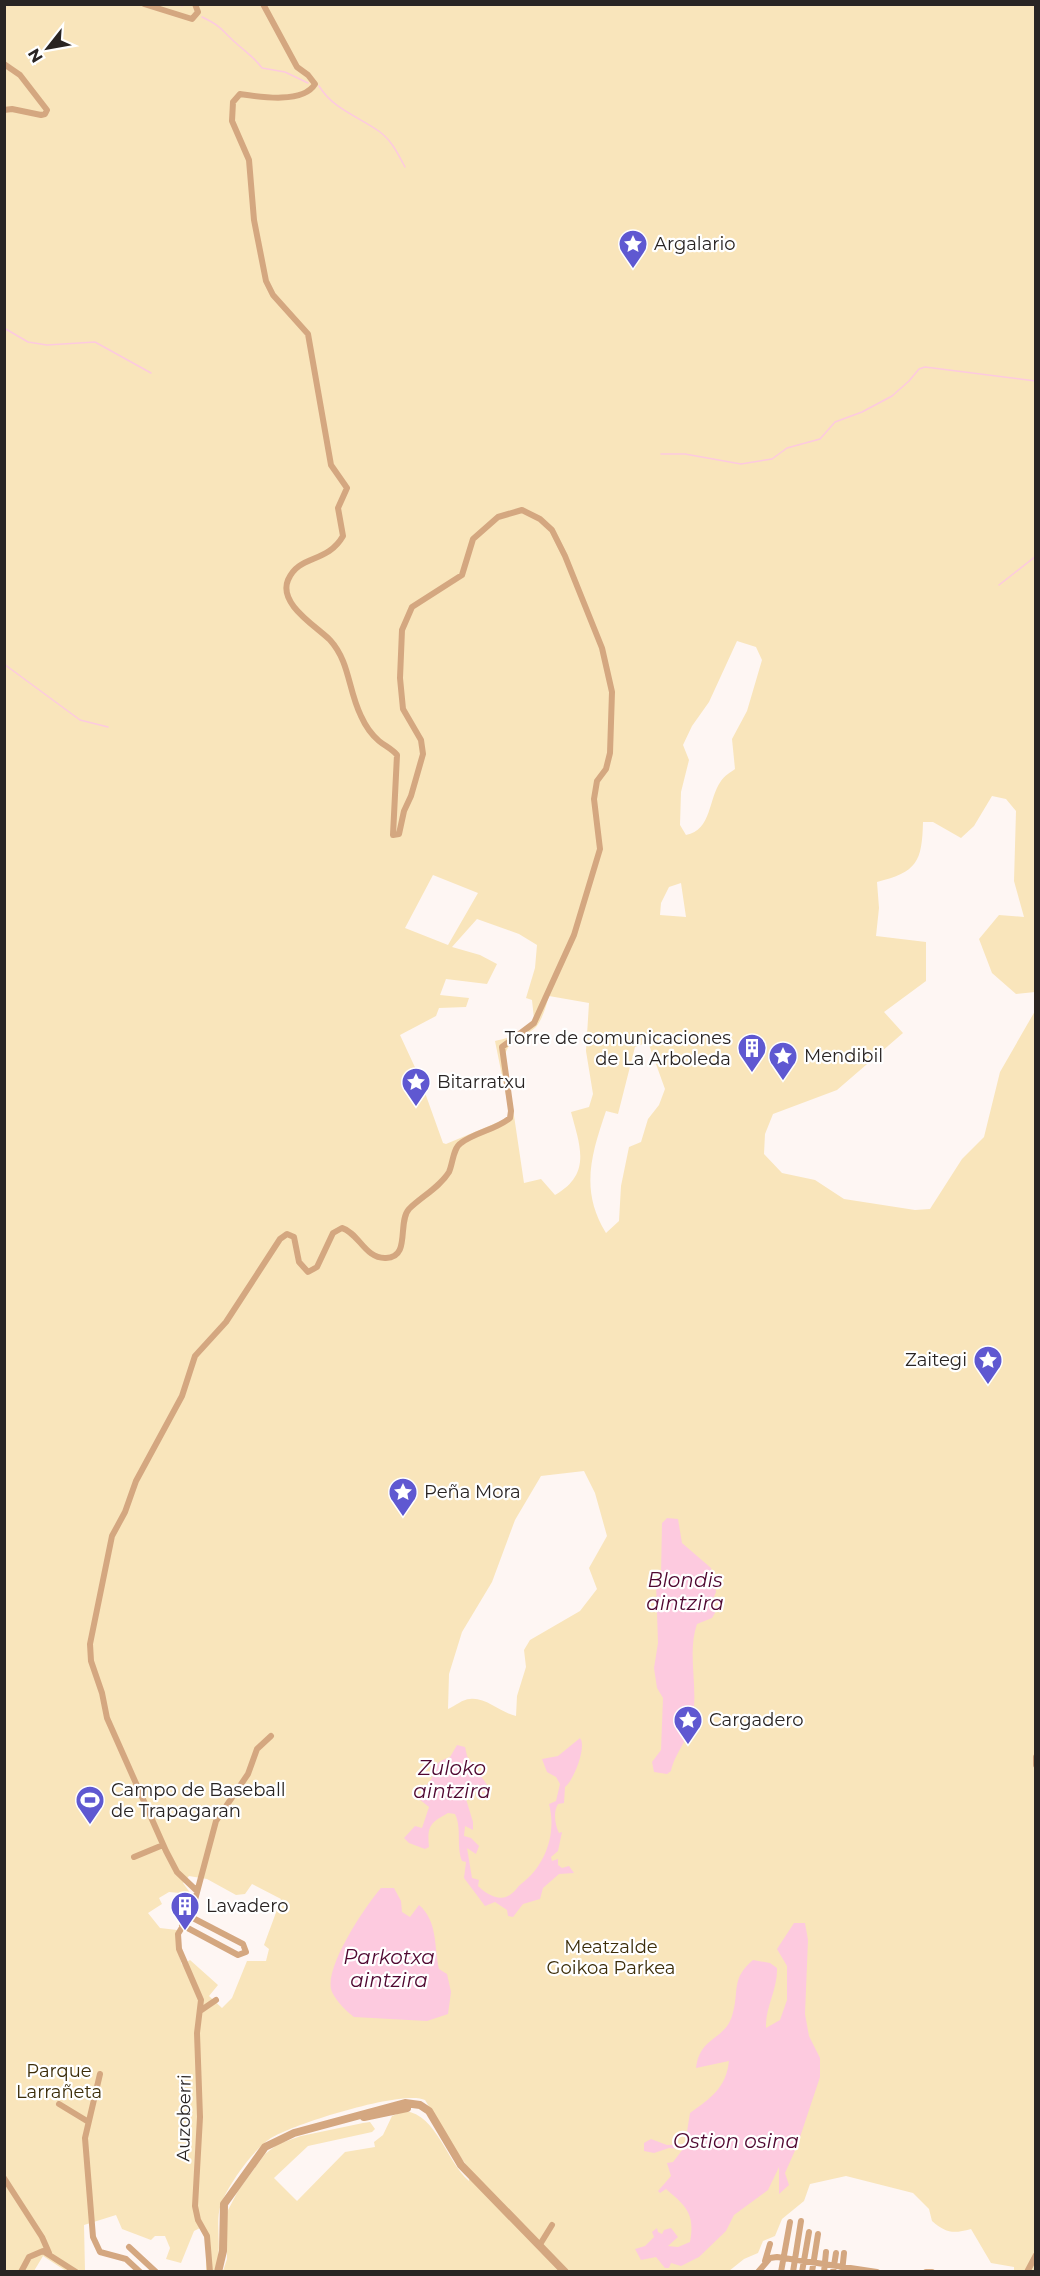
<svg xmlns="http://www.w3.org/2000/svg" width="1040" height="2276" font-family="Montserrat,sans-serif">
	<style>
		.green { fill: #f9e5bb; fill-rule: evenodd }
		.water { fill: #fdcadf }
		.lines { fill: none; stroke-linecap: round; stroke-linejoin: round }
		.stream { stroke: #fdcadf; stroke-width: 1.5 }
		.minor { stroke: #d4a780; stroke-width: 6 }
		.tertiary { stroke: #d4a780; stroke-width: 8 }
		.labels { text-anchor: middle; stroke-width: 4.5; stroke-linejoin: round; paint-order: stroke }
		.poi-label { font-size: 18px; fill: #292423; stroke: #fff; text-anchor: start }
		.park-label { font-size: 18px; fill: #3c2d09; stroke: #fff }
		.street-label { font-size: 18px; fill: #292423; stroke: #fff }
		.water-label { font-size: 20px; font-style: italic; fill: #4f0730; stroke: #fff }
	</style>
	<rect width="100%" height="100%" fill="#fef6f3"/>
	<path class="green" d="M5,5H1035V992L1016,994L992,973L979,939L999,915L1024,917L1014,881L1016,811L1006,799L992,796L974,826L961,838L933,822H923C922,862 917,872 877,882L879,908L876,936L926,942V981L884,1012L903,1033L837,1090L773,1114L765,1134L764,1154L782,1173L815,1180L844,1199L915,1210L930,1209L962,1159L984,1137L1000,1072L1035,1011V2271H1014V2267L991,2263L971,2229C953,2234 946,2233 932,2221L929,2209L913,2193L846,2176L810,2184L804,2201L782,2219L775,2236L763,2241L758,2253L744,2259L729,2271H223L227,2259V2212L238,2191L265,2154L278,2144L301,2136L363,2123L370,2122L375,2129L372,2132L308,2146L274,2178L297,2201L345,2152L375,2147L374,2142L383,2135L392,2116L405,2111C437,2115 446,2161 469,2181L470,2170L455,2150L425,2100C404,2089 293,2124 271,2138C253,2150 232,2180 223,2199C212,2222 225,2248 214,2271H206V2241L200,2228L194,2231L181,2263L166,2259L170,2248L165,2236H155L151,2240L122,2229L116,2215L84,2225L85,2271H66L43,2256L34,2271H5ZM737,641L756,647L762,660L747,711L732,739L735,769C731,772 724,776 721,781C708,799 712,830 686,835L680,825L681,792L689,760L683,745L692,726L709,702ZM433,875L478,893L448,945L405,928ZM681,883L686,917L660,915L661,903L669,887ZM477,919L519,934L537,945L535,968L526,998L532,1000L534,1019C524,1032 511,1038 495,1041L509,1110L508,1118L446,1144L443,1143L419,1076L400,1035L436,1016L439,1008L466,1007L469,998L440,995L446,979L487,984L497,964L480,955L452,947ZM549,996L589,1003L586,1051L593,1094L589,1107L571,1112C580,1146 592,1174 555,1195L541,1179L524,1183L505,1055C509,1038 526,1037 536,1027C543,1018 546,1006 549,996ZM648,1042L665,1089L659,1105L648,1119L641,1142L629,1147L621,1186L619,1221L606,1233C580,1191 591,1155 606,1111L618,1114L635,1047ZM584,1471L595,1493L607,1536L589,1568L597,1589L580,1611L530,1640L524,1650L526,1667L517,1696L516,1716C501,1713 486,1697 470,1699C463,1699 455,1706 448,1709L449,1674L462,1632L492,1582L515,1520L541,1476ZM189,1876L207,1879L236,1895L245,1894L252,1884L281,1899L264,1945L269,1949L266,1961H247L232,1998L222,2008L209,1996L218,1985L190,1960L182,1965L176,1946L177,1930L160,1928L148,1913L162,1904L159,1898L169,1892L191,1894L183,1883Z"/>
	<path class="water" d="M667,1518L678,1519L682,1543L711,1568L716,1592L712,1601L716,1611L712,1618L697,1624C687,1653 698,1685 693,1716C690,1739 675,1752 671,1771L667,1774L654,1772L652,1762L661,1750L663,1698L657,1688L654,1668L658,1643L656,1582L661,1576L662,1523Z
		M580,1738C587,1746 574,1780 565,1787L564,1803L558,1804C553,1812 555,1825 559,1833L562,1832L558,1851L551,1857L552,1861L558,1859V1865L562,1868L569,1866L574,1873L559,1874L543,1888L540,1899L523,1904L513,1917L508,1916L507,1910L495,1902L485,1906L464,1878L466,1862L462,1861C456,1846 462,1828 455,1814L448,1813C430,1823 427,1826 429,1847L425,1849L409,1843L404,1838L415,1826L422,1828L429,1807L419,1799C422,1791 424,1788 429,1782C439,1769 429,1764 450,1757L457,1745L465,1747L467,1756L490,1789L489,1795L477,1789L470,1791L466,1799L473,1822V1830L465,1826L464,1836L471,1838L479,1846L476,1854L467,1848L472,1878L479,1880L478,1886C486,1894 501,1903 511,1894C515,1892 517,1887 521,1884C545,1866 557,1834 549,1804L556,1801L560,1784L556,1777L547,1772L542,1759L558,1756Z
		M381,1888H394L401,1901L402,1912L410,1917L419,1905C438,1921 434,1947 439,1969L447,1974L451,1992L448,2014L427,2021L354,2017C346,2011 337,2002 332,1992C322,1970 366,1905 381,1888Z
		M794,1923H805L808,1940L805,2014L809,2036L820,2058V2077L797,2146L785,2173L789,2185L779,2194V2167L768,2190L734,2215L726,2231L699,2257L681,2266L671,2263L669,2268H665L656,2257L641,2260L635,2249L645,2246L654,2237L652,2232L657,2228L658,2232L662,2234L664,2230L671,2228L678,2237L668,2246L678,2247L690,2242C695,2214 687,2207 666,2189L660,2193L658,2191L671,2176L667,2163L673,2162L683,2149L669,2148L654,2153L644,2151V2143L651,2139L667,2145L685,2144L690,2113C711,2098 726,2088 729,2061L696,2068C700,2036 724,2041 732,2016C740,1992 730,1979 753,1960L770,1963L777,1968C778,1989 765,2007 766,2028L780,2020L787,2000V1966L777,1949Z"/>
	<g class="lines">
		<path class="stream" d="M179,4L182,6
			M202,17C223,27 221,30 237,44C247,53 254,57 262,68L285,72L308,83
			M319,86C334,110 358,116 380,132C392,141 398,154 405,167
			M4,328L28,342L47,345L95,342L151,373
			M661,454H685L741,464L772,459L787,448L820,439L835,422L862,412L892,396L909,381L919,369L925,367L1036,381
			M999,585L1036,556
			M4,664L80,720L108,727"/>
		<path class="minor" d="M144,4L192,19L198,12L195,4
			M4,64L20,75L47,110L45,114L41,115L12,109L4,110
			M1036,1757V1765
			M134,1857L163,1845
			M197,1891L177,1872L166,1851L107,1718L102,1693L91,1661L90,1644L112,1536L125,1512L136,1481L182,1396L195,1356L226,1322L280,1239L287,1234L294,1237L299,1262L308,1272L317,1267L333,1233L342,1228C359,1233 365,1259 386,1258C411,1258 397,1222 409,1209C421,1197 440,1187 449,1172C453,1163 453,1148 461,1143C476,1132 495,1130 510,1118L511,1111L502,1047L534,1023L574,935L600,849L594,799L597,781L606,769L610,753L612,692L602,648L565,556L552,530L540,519L522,510L498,517L473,539L462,575L412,607L402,630L400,678L403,709L421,740L423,754L411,796L404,811L399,834L393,835L397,755C392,749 385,746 379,741C372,735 365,725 361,716C348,690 350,662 330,640C316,626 278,604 288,580C299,554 327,564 343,536L338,508L347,488L331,465L308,334L273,295L266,281L254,220L249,160L232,121L233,102L240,94C260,97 303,104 315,84L308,75L297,67L263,4
			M182,1925L238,1955L246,1952L243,1944L189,1916
			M200,2011L216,2000
			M100,2074L85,2138L93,2237L100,2252L126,2259L140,2272
			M59,2104L87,2121
			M4,2178L42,2237L49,2253
			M539,2246L552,2225
			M129,2247L156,2272
			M765,2261L770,2244
			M21,2272L29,2257L43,2251L76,2272
			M210,2272L207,2236L198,2220L195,2206L200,2117L197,2033L201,2000L179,1949L178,1934L192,1911L216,1821L248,1774L257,1749L271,1736
			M758,2272L770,2258L777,2257L877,2272
			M781,2272L790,2222
			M793,2272L801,2221
			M802,2272L809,2232
			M812,2272L818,2234
			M824,2272L826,2252
			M833,2272L836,2253
			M842,2272L844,2253
			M926,2272H932
			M1027,2272L1036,2255"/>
		<path class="tertiary" d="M364,2117L407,2108
			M218,2272L223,2251L224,2204L265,2147L294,2133L405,2103L420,2105L429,2111L461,2165L565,2272"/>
	</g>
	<defs>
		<g id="sight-pin" transform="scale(1.5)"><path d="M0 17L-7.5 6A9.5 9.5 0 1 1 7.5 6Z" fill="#5f58d1" stroke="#fff"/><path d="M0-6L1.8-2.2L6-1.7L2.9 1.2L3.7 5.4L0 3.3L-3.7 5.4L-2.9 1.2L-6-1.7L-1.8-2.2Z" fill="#fff"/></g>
		<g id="building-pin" transform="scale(1.5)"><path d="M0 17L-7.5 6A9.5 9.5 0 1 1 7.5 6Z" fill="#5f58d1" stroke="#fff"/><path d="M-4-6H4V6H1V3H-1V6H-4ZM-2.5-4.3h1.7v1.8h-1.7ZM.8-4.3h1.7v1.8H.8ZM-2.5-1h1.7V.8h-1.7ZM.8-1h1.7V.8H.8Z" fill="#fff"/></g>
		<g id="stadium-pin" transform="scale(1.5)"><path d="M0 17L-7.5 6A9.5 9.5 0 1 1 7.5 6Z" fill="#5f58d1" stroke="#fff"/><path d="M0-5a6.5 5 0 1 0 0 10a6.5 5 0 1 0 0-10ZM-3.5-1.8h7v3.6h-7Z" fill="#fff"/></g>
	</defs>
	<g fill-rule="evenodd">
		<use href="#sight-pin" x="633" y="244"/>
		<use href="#building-pin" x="752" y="1048"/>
		<use href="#sight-pin" x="783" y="1056"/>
		<use href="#sight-pin" x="416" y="1082"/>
		<use href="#sight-pin" x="988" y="1360"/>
		<use href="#sight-pin" x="403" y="1492"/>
		<use href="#sight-pin" x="688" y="1720"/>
		<use href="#stadium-pin" x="90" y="1800"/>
		<use href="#building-pin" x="185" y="1906"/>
	</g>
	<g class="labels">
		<g class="poi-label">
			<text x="654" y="250">Argalario</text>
			<text x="731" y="1044" text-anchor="end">Torre de comunicaciones<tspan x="731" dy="21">de La Arboleda</tspan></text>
			<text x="804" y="1062">Mendibil</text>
			<text x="437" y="1088">Bitarratxu</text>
			<text x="967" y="1366" text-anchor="end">Zaitegi</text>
			<text x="424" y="1498">Peña Mora</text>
			<text x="709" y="1726">Cargadero</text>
			<text x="111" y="1796">Campo de Baseball<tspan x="111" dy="21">de Trapagaran</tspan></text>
			<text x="206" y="1912">Lavadero</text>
		</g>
		<g class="park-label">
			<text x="611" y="1953">Meatzalde<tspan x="611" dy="21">Goikoa Parkea</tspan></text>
			<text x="59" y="2077">Parque<tspan x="59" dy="21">Larrañeta</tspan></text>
		</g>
		<g class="street-label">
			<text transform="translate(184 2118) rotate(-89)" y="6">Auzoberri</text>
		</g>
		<g class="water-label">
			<text x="685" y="1587">Blondis<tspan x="685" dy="23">aintzira</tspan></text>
			<text x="452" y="1775">Zuloko<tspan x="452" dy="23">aintzira</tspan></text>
			<text x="389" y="1964">Parkotxa<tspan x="389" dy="23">aintzira</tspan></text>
			<text x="736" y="2148">Ostion osina</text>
		</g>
	</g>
	<rect width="1040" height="2276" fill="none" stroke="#292423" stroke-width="12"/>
	<g transform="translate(48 48) rotate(239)" stroke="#ffffff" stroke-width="4.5" paint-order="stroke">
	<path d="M0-4.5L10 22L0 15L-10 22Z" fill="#292423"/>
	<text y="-9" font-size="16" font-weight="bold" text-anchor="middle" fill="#292423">N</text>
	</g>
</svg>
